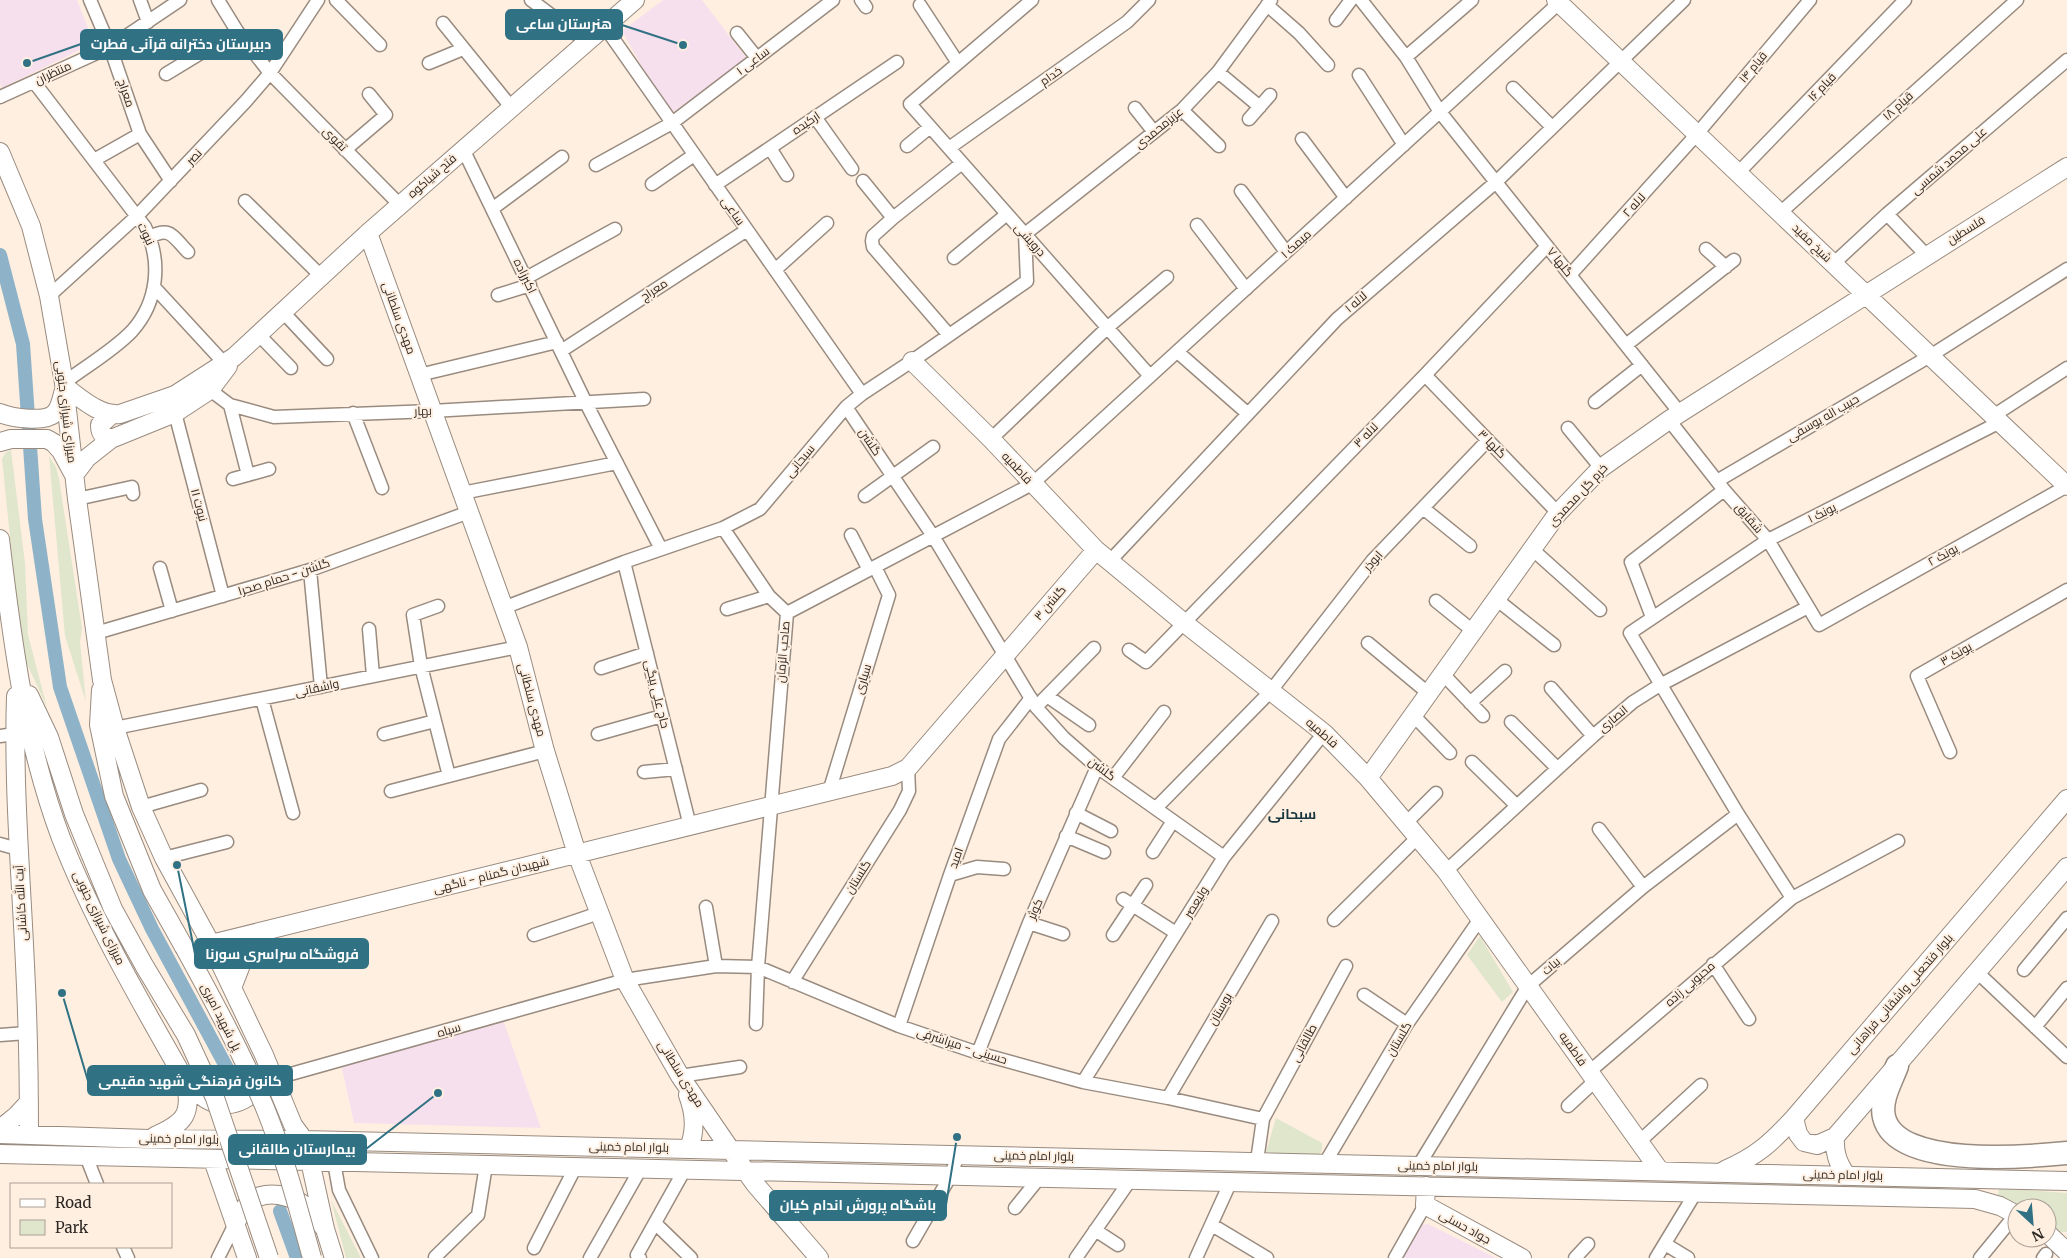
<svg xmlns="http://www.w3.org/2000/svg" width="2067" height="1258" font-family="Merriweather,Cairo,serif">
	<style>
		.education { fill: #f7e0ed }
		.green { fill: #e0e6cc }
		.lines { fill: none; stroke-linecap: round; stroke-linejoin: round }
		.canal { stroke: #8eb2c7; stroke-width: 14 }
		.street-casing { stroke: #998b7f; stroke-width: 15 }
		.secondary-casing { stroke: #998b7f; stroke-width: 20 }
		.highway-casing { stroke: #998b7f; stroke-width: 25 }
		.street { stroke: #fff; stroke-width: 12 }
		.secondary { stroke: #fff; stroke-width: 18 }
		.highway { stroke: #fff; stroke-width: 22 }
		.secondary-bridge-casing { stroke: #998b7f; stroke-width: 20; stroke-linecap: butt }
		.secondary-bridge { stroke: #fff; stroke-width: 18 }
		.labels { text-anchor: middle; stroke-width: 4; stroke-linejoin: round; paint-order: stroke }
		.street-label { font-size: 12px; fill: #2e2823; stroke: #feefe1 }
		.neighbourhood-label { font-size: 14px; font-weight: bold; fill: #17363f; stroke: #feefe1 }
		.leader { fill: none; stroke: #307184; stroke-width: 2 }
		.callout-dot { fill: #307184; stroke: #feefe1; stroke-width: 2 }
		.callout { fill: #307184; stroke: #307184; stroke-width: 2 }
		.callout-label { font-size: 14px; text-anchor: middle; font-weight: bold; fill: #fff }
	</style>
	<rect width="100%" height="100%" fill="#feefe1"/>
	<path class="education" d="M0,0H77L94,43L2,88L0,83Z
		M663,0H702L747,59L669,115L622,31Z
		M503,1020L541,1128L354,1123L341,1064Z
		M1428,1224L1496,1258H1401L1421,1225Z"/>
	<path class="green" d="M11,450L25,563L28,635L47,707L26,662L20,634L2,459L5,453Z
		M49,456L56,467L59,479L82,628L80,642L86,702L65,636Z
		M1480,936L1513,992L1502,1002L1467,955Z
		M1276,1118L1322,1143V1151L1317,1157L1266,1152Z
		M1999,1188L2067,1193V1232H2060L2047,1220V1208H2028L1998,1195Z
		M331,1200L361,1258H346Z"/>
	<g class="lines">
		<path class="canal" d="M0,255L23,344L35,519L60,687L119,859L152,929L235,1083
			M280,1211L297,1258"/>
		<g class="street-casing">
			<path id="street" d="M90,0L110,47L140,134L171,181
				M140,0L148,22
				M218,0L237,31L270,73L400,205
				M336,0L380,45
				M531,0L587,42
				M861,0L866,7
				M1032,0L910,104L1150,376
				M1361,0L1406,57L1440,112L1680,413
				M920,5L958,63
				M1267,5L1299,33L1328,65
				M1336,20L1351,0
				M443,23L511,107
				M605,27L862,394
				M737,33L757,58
				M1406,57L1472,0
				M429,63L463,49
				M1218,72L1260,107
				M166,74L237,31
				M1359,75L1404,145
				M34,82L145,227C162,261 158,302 132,331C113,351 86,366 64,383
				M1513,88L1552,127
				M0,97L110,47L180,0
				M1135,108L1154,132
				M1182,110L1219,146
				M815,117L852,169
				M1249,119L1270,95
				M1302,139L1346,198
				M907,146L930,127
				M770,148L787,175
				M949,148L1127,22L1149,0
				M463,149L586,403L661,549
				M345,150L386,115L369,94
				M94,160L140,134
				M596,165L672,123L833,0
				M1738,173L1905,0
				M863,181L893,218
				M652,184L694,155
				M715,185L897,62
				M1241,191L1286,252
				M245,201L321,276
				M492,209L562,157
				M1780,213L2017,0
				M1887,214L1926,255
				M1197,225L1246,289
				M150,237C171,226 173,237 188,252
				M1706,249L1726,267
				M954,258L1007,214
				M1833,264L1887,214L2067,60
				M775,270L827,223
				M1570,275L1697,134L1810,0
				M526,278L615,229
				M154,287L225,364
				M498,295L530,285
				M49,296L137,216L246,101L270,73L318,0
				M283,312L327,359
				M259,335L291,368
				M949,335L873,247L872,241L873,236L893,218L962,163
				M1626,345L1734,260
				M561,351L747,230
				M1181,355L1247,413
				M419,375L557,342
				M1425,375L1558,513
				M210,390L230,405L274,417L432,411L644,399
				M1595,402L1642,365
				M230,405L248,475
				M846,407L933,536L1036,707L1064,738L1097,767L1224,857
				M175,413L223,596
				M353,413L382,488
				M1993,416L2067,368
				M1669,420L1724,490L1768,540L1819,625L2067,486
				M1568,428L1601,468
				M991,439L1108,327L1167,277
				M233,479L269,469
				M1717,481L1930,356L2067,269
				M462,493L617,463
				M865,496L933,447
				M77,499L132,487L133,494
				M1423,508L1470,546
				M723,528L769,596L787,613
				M851,535L869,570
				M1532,549L1600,610
				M624,562L690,826
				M1109,562L1337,319L1496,182L1684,0
				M160,568L172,611
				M310,570L321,687
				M1496,599L1554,645
				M1436,601L1473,631
				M438,606L413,615L421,666L449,776
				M503,608L624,562L723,528L760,509L846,407L862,394L912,361L1027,281L1025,234L1182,110L1218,72L1271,0
				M727,609L769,596
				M787,613L1032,484L1559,3
				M1652,617L1631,562L1724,490
				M369,629L373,676
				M96,633L310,570L469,512
				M1368,643L1428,693
				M1129,650L1146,662L1425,375L1547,246
				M601,668L647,653
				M1442,673L1483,716
				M1551,688L1593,736
				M1047,696L1089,725
				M262,699L293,813
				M1470,703L1505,671
				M1036,707L1094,648
				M1412,714L1450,753
				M1511,722L1557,768
				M115,728L518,647
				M384,734L435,721
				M598,734L662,716
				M0,736L14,734
				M1950,752L1917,676L2067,590
				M1472,762L1517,806
				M644,772L676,769
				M1113,778L1164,712
				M391,791L545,751
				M829,792L889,595L875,567
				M141,807L201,790
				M1156,808L1270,692L1372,561L1488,440
				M1076,813L1111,831
				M1407,822L1436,793
				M1599,829L1643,887
				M1066,836L1104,852
				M0,844L18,849
				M1153,852L1173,821
				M164,858L227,842
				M1446,871L1593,736L1633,702L1660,685L1808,607
				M950,875L977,867L1004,869
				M1792,898L1738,814L1630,633L1768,540L2000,422
				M1123,899L1176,933
				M706,907L716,966
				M1334,920L1418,837
				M1029,923L1063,934
				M534,935L599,913
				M1113,935L1146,885
				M1713,964L1749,1019
				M2024,970L2067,918
				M1977,972L2067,1057
				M792,982L900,810L909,791L908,768
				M1364,995L1407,1024
				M756,1024L758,967L787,613
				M899,1026L950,875L999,739L1031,698
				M2035,1027L2067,988
				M0,1035L27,1033
				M978,1053L1029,923L1097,767
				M1589,1072L1792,898L1898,841
				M680,1076L740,1067
				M273,1079L625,980L716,966L758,967L899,1026L978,1053L1083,1082L1168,1098L1263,1119L1257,1161
				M1083,1082L1224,857L1324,733
				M1168,1098L1272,921
				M1568,1106L1595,1081
				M1263,1119L1346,966
				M1640,1141L1701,1085
				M86,1156L97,1184
				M334,1162L339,1190L372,1258
				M1325,1163L1407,1024L1480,919
				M1419,1165L1528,986L1643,887L1738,814
				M1015,1208L1040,1177
				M655,1223L691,1258
				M1212,1225L1267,1258
				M1095,1230L1118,1245
				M913,1241L951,1175L958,1155
				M1665,1244L1688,1258
				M123,1247L128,1258
				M534,1248L575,1168
				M435,1257L478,1215L486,1165
				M218,1258L235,1224
				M590,1258L641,1168
				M640,1258L637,1255L685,1169
				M1076,1258L1131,1179
				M1196,1258L1231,1181
				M1395,1258L1425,1205
				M1575,1258L1588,1244
				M1656,1258L1696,1192
				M1980,1258L2016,1214
				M2043,1258L2046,1254"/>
		</g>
		<g class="secondary-casing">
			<path id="secondary" d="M1556,0L2067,486
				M0,152L31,226L49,296L64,383L77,499L102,680L115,728L141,807L164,858L211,944L264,1055L293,1125L304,1140
				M368,233L518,647L545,751L577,854L625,980L680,1076L730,1149L755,1184L819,1258
				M912,361L991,439L1096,550L1183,622L1324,733L1368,778L1446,871L1660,1171
				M0,413C12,418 45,423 55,413C61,407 62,395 65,387C81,398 99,416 120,414L175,395L234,357L368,233L635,0
				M111,415L100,425C100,434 103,437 111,439
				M0,442L11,439H47L54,443L61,451L74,475L87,458L111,439L175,413L210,390L228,366
				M0,539C12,640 25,742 61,838C94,922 140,1001 185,1080C193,1114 185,1123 155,1136
				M101,690L99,725L114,796L152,890L184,947
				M29,695L49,737L74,814L113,909L145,967
				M16,696C13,785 21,875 25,965C28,1022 29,1078 29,1135
				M1368,778L1558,513L1601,468L1669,420L2067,167
				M211,944L892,776L908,768L1096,550
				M232,988L253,934
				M185,1080C193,1088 201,1098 212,1102C231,1110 259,1097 261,1076
				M688,1095C695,1114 696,1130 689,1148
				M1794,1118L1798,1134L1804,1142L1817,1145L1835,1137
				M0,1129L16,1116L29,1102
				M0,1134L149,1139L304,1140L2067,1181
				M0,1154L1975,1199L2000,1206L2017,1215
				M213,1160L247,1258
				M310,1161L325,1229L334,1258
				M1725,1170C1757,1156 1771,1143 1794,1118L2067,799
				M1846,1175C1838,1163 1834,1153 1835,1137L2067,867
				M1426,1186L1425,1205L1522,1258
				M235,1224C238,1219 241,1212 245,1207C262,1185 296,1195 313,1213C317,1218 321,1224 325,1229
				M2047,1233L2067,1252"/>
		</g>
		<g class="highway-casing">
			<path id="highway" d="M1897,1066C1891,1082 1880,1100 1884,1117C1896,1169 2027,1157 2067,1153"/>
		</g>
		<use href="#street" class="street"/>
		<use href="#secondary" class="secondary"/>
		<use href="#highway" class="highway"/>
		<g class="secondary-bridge-casing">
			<path id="secondary-bridge" d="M184,947C213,1000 242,1053 265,1108C285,1157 298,1208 312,1258
				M145,967L186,1035L215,1098L269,1258"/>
		</g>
		<use href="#secondary-bridge" class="secondary-bridge"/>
	</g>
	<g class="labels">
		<g class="street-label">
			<text transform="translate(753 61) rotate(-37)" y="4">ساعی ۱</text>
			<text transform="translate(1753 67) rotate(-50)" y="4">قیام ۱۴</text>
			<text transform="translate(53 73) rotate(-25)" y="4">منتظران</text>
			<text transform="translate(1051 76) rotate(-35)" y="4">خدام</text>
			<text transform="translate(1822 87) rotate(-46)" y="4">قیام ۱۶</text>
			<text transform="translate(126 93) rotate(71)" y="4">معراج</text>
			<text transform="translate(1898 106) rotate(-42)" y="4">قیام ۱۸</text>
			<text transform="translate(806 123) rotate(-34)" y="4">ارکیده</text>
			<text transform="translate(1159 128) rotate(-39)" y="4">عزیزمحمدی</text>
			<text transform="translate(335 139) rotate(45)" y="4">تقوی</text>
			<text transform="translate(194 157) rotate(-47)" y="4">نصر</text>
			<text transform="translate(1949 161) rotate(-41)" y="4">علی محمد شمسی</text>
			<text transform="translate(432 176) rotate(-41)" y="4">فتح شیاکوه</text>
			<text transform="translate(1634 205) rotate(-48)" y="4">لاله ۲</text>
			<text transform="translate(733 211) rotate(55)" y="4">ساعی</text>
			<text transform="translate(1966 230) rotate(-32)" y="4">فلسطین</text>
			<text transform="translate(146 234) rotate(64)" y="4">نبوت</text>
			<text transform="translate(1030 240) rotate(48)" y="4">درویشی</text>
			<text transform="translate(1812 243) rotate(44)" y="4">شیخ مفید</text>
			<text transform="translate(1296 244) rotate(-42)" y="4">میمک ۱</text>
			<text transform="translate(1560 262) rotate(52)" y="4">گلها ۷</text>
			<text transform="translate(525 276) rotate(64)" y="4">اکبرزاده</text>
			<text transform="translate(654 290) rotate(-33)" y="4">معراج</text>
			<text transform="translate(1356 302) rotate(-41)" y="4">لاله ۱</text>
			<text transform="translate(399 318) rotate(70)" y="4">مهدی سلطانی</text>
			<text transform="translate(423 411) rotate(-2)" y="4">بهار</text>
			<text transform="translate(66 412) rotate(83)" y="4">میرزای شیرازی جنوبی</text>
			<text transform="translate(1823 418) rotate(-30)" y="4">حبیب اله یوسفی</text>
			<text transform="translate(1366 435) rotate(-46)" y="4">لاله ۳</text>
			<text transform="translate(870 442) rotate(56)" y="4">گلشن</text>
			<text transform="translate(1492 444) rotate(46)" y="4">گلها ۳</text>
			<text transform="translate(800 461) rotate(-50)" y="4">سبحانی</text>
			<text transform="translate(1017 468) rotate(47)" y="4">فاطمیه</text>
			<text transform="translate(1578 495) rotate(-47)" y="4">خرم گل محمدی</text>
			<text transform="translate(199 505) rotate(75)" y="4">نبوت ۱۱</text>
			<text transform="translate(1822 513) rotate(-27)" y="4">پونک ۱</text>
			<text transform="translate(1749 518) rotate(49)" y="4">شقایق</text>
			<text transform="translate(1943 555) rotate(-29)" y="4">پونک ۲</text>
			<text transform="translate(1373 561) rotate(-49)" y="4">ابوذر</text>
			<text transform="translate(284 577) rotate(-18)" y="4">گلشن - حمام صحرا</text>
			<text transform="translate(1050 603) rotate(-49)" y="4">گلشن ۳</text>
			<text transform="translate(783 652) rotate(-85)" y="4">صاحب الزمان</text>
			<text transform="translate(1956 654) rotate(-30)" y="4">پونک ۳</text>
			<text transform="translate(863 679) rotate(-73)" y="4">سیاری</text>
			<text transform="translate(317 688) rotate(-12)" y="4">واشقانی</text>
			<text transform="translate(657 694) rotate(76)" y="4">حاج علی بیگی</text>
			<text transform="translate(532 700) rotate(75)" y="4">مهدی سلطانی</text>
			<text transform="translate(1613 719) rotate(-40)" y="4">انصاری</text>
			<text transform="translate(1322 733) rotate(41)" y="4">فاطمیه</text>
			<text transform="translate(1102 769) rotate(37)" y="4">گلشن</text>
			<text transform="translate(956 858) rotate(-70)" y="4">امید</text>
			<text transform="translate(491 875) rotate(-14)" y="4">شهیدان گمنام - ناگهی</text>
			<text transform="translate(858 877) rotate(-58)" y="4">گلستان</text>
			<text transform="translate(1196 902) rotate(-58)" y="4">ولیعصر</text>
			<text transform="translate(21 903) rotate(-93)" y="4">آیت الله کاشانی</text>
			<text transform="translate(1035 909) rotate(-67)" y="4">کوثر</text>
			<text transform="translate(99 918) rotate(64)" y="4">میرزای شیرازی جنوبی</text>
			<text transform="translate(1551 966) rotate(-41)" y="4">بیات</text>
			<text transform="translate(1690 984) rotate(-41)" y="4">محبوبی زاده</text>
			<text transform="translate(1900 994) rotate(-49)" y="4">بلوار فتحعلی واشقانی فراهانی</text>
			<text transform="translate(1220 1009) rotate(-60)" y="4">بوستان</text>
			<text transform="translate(221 1017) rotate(63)" y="4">پل شهید امیری</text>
			<text transform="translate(449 1030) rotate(-16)" y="4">سپاه</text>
			<text transform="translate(1399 1039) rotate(-59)" y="4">گلستان</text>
			<text transform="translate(1304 1043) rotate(-62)" y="4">طالقانی</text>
			<text transform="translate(962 1046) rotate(18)" y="4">حسینی - میراشرفی</text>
			<text transform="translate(1573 1049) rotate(55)" y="4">فاطمیه</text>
			<text transform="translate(681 1074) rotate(58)" y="4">مهدی سلطانی</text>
			<text transform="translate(179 1139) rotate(1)" y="4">بلوار امام خمینی</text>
			<text transform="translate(629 1147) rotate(1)" y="4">بلوار امام خمینی</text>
			<text transform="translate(1034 1156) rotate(1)" y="4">بلوار امام خمینی</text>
			<text transform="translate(1438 1166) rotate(1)" y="4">بلوار امام خمینی</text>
			<text transform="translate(1843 1175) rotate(1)" y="4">بلوار امام خمینی</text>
			<text transform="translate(1465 1227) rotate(29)" y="4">جواد حسنی</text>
		</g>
		<g class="neighbourhood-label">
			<text x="1292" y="819">سبحانی</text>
		</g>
	</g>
	<path class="leader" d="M683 45L622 25M27 63L81 44M177 865L195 954M62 993L88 1081M438 1093L366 1149M957 1137L946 1205"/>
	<g class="callout-dot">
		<circle cx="683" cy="45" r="5"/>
		<circle cx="27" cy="63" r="5"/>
		<circle cx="177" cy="865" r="5"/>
		<circle cx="62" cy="993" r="5"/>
		<circle cx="438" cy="1093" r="5"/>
		<circle cx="957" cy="1137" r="5"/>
	</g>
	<g class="callout">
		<rect x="506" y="10" width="116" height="29" rx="5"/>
		<rect x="81" y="30" width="201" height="29" rx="5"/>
		<rect x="195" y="939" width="173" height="29" rx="5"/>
		<rect x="88" y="1066" width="204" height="29" rx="5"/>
		<rect x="229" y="1135" width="137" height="29" rx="5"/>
		<rect x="770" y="1191" width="176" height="29" rx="5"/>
	</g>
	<g class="callout-label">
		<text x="564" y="29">هنرستان ساعی</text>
		<text x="181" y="49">دبیرستان دخترانه قرآنی فطرت</text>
		<text x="282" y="959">فروشگاه سراسری سورنا</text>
		<text x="190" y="1086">کانون فرهنگی شهید مقیمی</text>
		<text x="297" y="1154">بیمارستان طالقانی</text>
		<text x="858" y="1210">باشگاه پرورش اندام کیان</text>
	</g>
	<rect x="10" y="1183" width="162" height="65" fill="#feefe1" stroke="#ab9f95"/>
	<rect x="20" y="1199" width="25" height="8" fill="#ffffff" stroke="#ab9f95"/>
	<text x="55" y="1208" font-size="15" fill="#2e2823">Road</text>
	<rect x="20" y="1220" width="25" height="15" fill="#e0e6cc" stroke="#ab9f95"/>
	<text x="55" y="1233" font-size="15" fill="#2e2823">Park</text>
	<g transform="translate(2032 1223) rotate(154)"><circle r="24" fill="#feefe1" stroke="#ab9f95"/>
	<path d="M0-4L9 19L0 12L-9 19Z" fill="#307184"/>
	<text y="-8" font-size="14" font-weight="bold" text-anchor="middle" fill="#2e2823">N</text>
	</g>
</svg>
